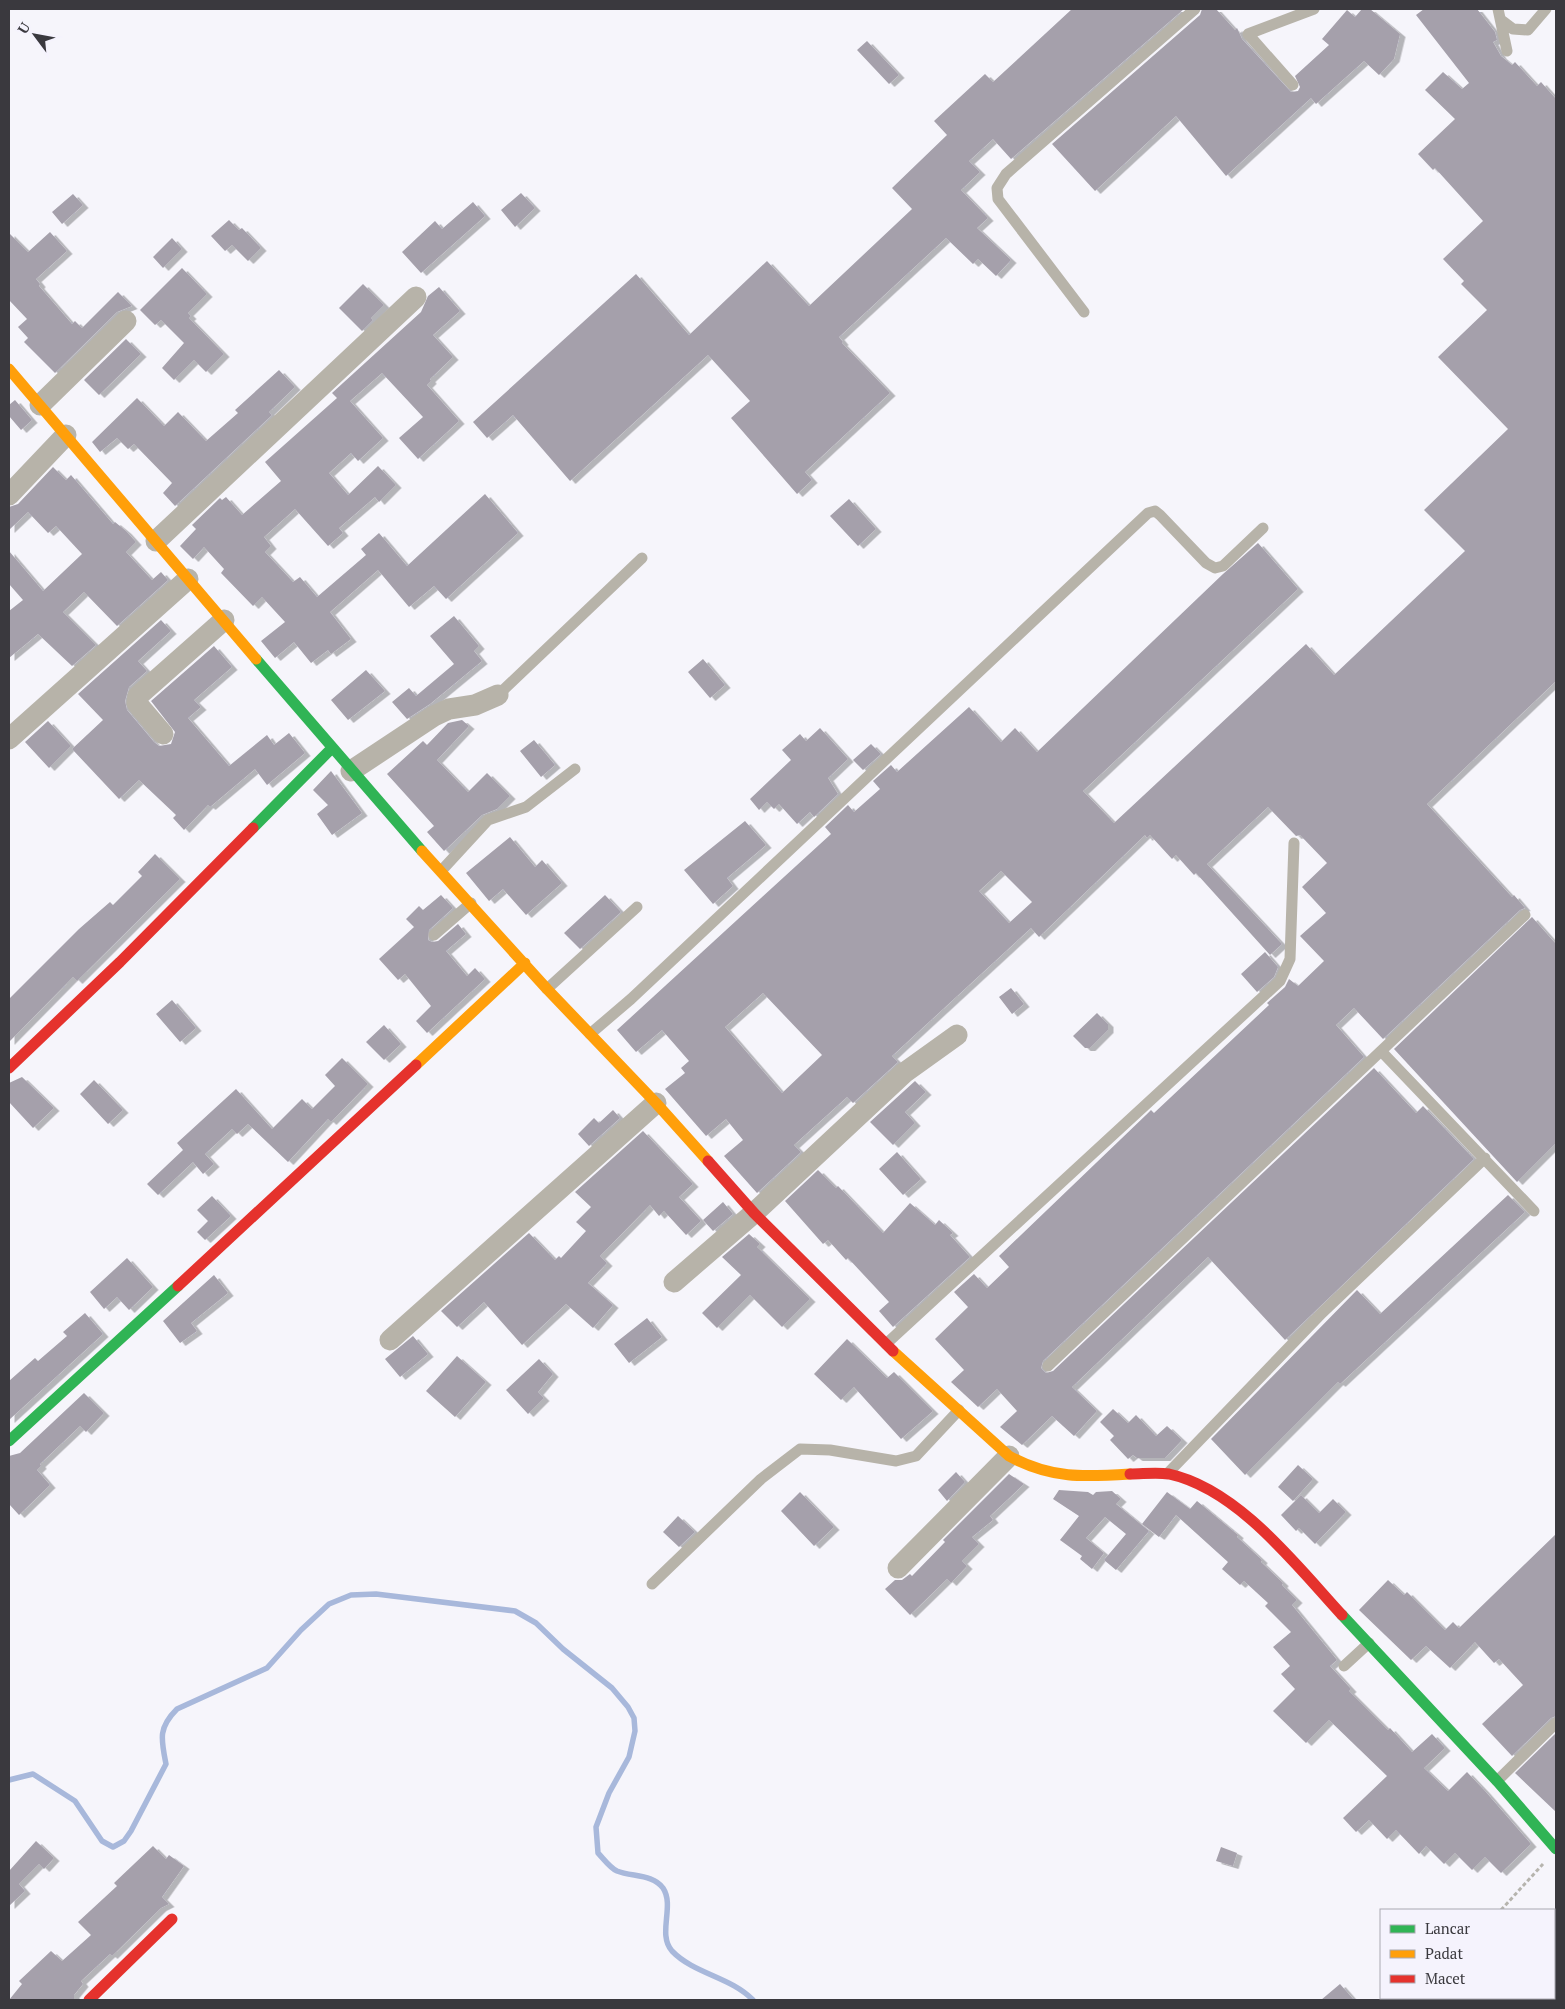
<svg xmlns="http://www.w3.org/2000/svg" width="1565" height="2009" font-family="'PT Serif',serif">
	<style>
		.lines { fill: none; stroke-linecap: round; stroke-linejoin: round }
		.stream { stroke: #a8b8db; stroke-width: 5.5 }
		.building { fill: #a5a0ab; fill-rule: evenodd; filter: url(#shadow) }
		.path { stroke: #b6b4ae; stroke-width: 3; stroke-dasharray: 4 2.5; stroke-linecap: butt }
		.lane { stroke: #b7b3a9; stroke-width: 11 }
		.street { stroke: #b7b3a9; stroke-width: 21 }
		.fast { stroke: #30b455; stroke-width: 11 }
		.slow { stroke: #ff9f0a; stroke-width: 11 }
		.jam { stroke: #e5322d; stroke-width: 11 }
	</style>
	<defs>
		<filter id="shadow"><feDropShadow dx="5.5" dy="3" stdDeviation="0" flood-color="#0004"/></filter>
	</defs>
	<rect width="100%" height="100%" fill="#f6f5fb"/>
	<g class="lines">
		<path class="stream" d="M9,1780L33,1774L75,1801L102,1841L113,1847L124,1841L131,1831L166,1764C161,1739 158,1728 177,1709L267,1668L301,1630L329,1604L351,1595L376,1594L515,1611L536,1623L563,1649L612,1688L628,1707L634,1718L635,1731L629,1757L609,1793L596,1827L598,1853C603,1858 610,1868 617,1871C632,1877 653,1874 663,1888C675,1906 657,1934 672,1951C694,1974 731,1977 753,2000"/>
	</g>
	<path class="building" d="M1072,9H1184L1011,159L993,139L969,161L980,172L961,190L988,218L977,228L1011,260L996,276L978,259L973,264L946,238L839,337L843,342L842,343L890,393L805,472L812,480L797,494L731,418L750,401L708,355L570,481L513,415L487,438L473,422L636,274L689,335L767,261L809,306L912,209L892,188L947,135L934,121L985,74L993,82Z
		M1202,9H1216L1235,30L1237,28L1242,39L1291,92L1298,91L1300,87L1295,76L1329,45L1322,39L1347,10L1355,17L1362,9H1370L1400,34L1394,59L1379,75L1364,61L1316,104L1311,98L1226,176L1176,116L1095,191L1052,144L1200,15Z
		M1424,9H1477L1495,32L1497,40L1493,42L1501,56L1512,65L1515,62L1537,86L1541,82L1556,99V681L1427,804L1512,897L1514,895L1525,908L1520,910L1383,1039L1354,1008L1336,1025L1364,1057L1043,1361L1041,1368L1046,1373L1053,1371L1374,1068L1416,1113L1423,1106L1474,1159L1285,1340L1208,1257L1072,1387L1097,1411L1074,1436L1052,1416L1022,1445L1000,1427L1017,1411L997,1389L978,1407L951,1382L964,1370L935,1339L968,1307L954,1292L974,1274L987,1288L1009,1267L999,1256L1146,1115L1151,1110L1154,1113L1269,1005L1267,1003L1285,987L1289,979L1298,986L1324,961L1300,936L1326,913L1302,887L1327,863L1300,835L1296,836L1268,807L1207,864L1282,944L1270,955L1196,873L1194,875L1176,855L1172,859L1150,835L1147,838L1145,835L1039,937L1031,928L892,1056L898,1062L853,1103L847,1097L794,1145L801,1152L757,1193L724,1156L743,1140L726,1119L706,1136L665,1089L685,1073L681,1068L689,1061L662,1030L636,1052L617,1030L831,834L825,827L848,805L854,812L880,789L873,781L891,765L897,772L969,707L1001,742L1015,728L1037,752L1223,574L1258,543L1298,589L1083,791L1114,823L1306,644L1334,675L1465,551L1424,510L1508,429L1438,357L1487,310L1461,284L1464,281L1443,259L1483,221L1435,168L1433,170L1418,154L1455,119L1425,90L1443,72L1462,89L1469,83L1416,15ZM1001,871L1032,902L1009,923L979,891ZM763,993L822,1055L782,1093L725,1027Z
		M867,41L899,75L889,84L857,50Z
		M521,193L535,208L515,227L501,210Z
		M73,194L83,205L62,224L52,212Z
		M473,202L485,216L421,273L402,252L435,221L442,229Z
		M229,220L239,230L242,228L261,248L248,261L232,245L225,251L211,236Z
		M50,232L67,251L36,279L40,284L39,286L72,324L75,321L82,328L118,292L132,306L117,312L55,373L24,342L28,338L18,327L27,319L9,300V233L28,252Z
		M172,238L182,249L163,268L153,257Z
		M182,268L207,294L188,313L191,316L189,318L224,354L206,372L194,360L174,380L162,368L184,343L161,320L155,325L140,310Z
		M363,284L384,305L371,318L373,320L362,331L339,308Z
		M439,287L460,311L433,335L453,357L430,379L431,381L427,385L459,421L418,459L399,438L423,417L382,373L350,401L383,438L358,461L351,453L329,473L348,495L378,466L396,485L379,502L375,497L339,528L343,533L328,546L295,509L264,537L271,546L265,552L293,582L300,577L317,597L366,555L361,549L379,533L407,566L485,494L518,533L446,599L434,586L409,607L378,570L330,612L351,639L331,654L328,650L311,663L294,642L275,658L261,641L285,622L262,597L253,606L221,573L224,569L204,547L193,559L180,546L196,529L192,525L220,498L222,500L226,497L242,515L281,481L265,462L337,398L332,393L421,312L428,296Z
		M126,339L141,354L99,395L84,380Z
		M279,370L295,387L269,412L272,415L175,506L163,493L172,483L134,444L128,449L117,438L100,452L92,442L137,398L164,426L178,412L206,441L238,413L235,410Z
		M15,400L32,420L21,430L9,416V405Z
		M53,467L66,480L71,475L113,524L115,522L126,531L136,542L126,552L152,580L161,572L168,580L117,626L84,592L63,612L96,645L72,666L38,634L9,658V611L23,600L9,584V551L43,591L82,554L56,526L48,533L28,512L9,530V507L18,504Z
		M849,499L876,529L858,546L830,516Z
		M454,616L479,646L474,651L482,661L430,704L407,719L392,702L409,688L416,696L454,664L430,636Z
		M161,620L171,631L138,661L147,671L129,687L125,701L127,710L154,742L159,746L171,744L175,732L151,701L214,646L232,667L194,700L201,707L188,718L229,766L267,735L274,745L289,733L305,753L267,785L255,769L210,807L208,805L184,830L173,818L176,815L139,780L119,799L72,749L103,720L78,694Z
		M703,659L725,685L710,698L688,672Z
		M366,670L385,691L348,720L331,700Z
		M462,720L469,726L437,760L468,792L487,773L510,796L497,809L482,815L444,851L427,832L434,826L387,774L423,741L427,745L448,723Z
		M48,721L71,746L49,768L25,742Z
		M820,728L848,759L828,778L838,794L814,817L810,812L797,824L779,804L774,809L767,802L759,810L750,799L791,760L782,750L800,734L806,741Z
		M534,740L555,765L541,777L520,751Z
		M871,744L881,754L863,770L853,760Z
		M331,771L362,813L332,835L317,814L328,805L313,790Z
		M745,821L766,845L727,878L733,886L713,904L684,870Z
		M510,837L535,867L542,860L562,883L526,915L503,889L489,901L466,873Z
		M155,854L180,879L77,981L73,977L9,1042V999L79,929L110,902L113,905L142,876L138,872Z
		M441,895L453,908L429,930L428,940L432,942L438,941L458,924L466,934L446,951L467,976L475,968L485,979L427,1033L416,1021L431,1006L405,974L398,980L379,959L414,927L406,919L419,906L423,910Z
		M605,895L621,912L580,949L564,933Z
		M1532,917L1556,944V1143L1517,1182L1394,1049Z
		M1265,952L1278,967L1274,977L1257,992L1241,974Z
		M1011,988L1024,1004L1012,1014L999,997Z
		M172,1000L196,1028L180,1042L156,1014Z
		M1097,1013L1108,1024V1030L1090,1048H1085L1073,1036Z
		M384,1025L401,1044L384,1060L366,1042Z
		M342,1058L368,1084L331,1122L328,1119L288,1162L248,1124L237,1134L232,1129L205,1154L214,1164L203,1174L193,1162L158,1195L147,1184L183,1150L177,1143L236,1089L272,1129L302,1099L312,1109L335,1086L325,1075Z
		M22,1077L54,1108L33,1128L9,1102V1083Z
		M94,1080L123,1110L108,1124L80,1094Z
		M915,1081L926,1092L905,1112L915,1123L893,1145L870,1122Z
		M613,1110L620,1118L589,1146L578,1134L594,1118L599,1123Z
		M643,1131L693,1184L679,1197L701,1221L686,1235L664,1211L659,1216L650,1205L600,1256L607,1263L588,1283L613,1305L593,1328L566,1304L522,1345L484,1302L457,1327L441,1311L529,1233L555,1260L559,1256L561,1258L586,1231L576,1222L591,1207L575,1192Z
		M897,1152L921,1179L903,1195L879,1169Z
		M818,1170L836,1188L838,1186L883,1233L910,1203L935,1225L939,1220L953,1233L950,1235L970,1257L893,1327L879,1311L889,1302L848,1258L846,1260L828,1240L823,1244L785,1201Z
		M1508,1195L1525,1212L1340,1384L1338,1382L1245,1475L1211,1439L1357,1290L1380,1314Z
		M212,1196L231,1216L205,1240L197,1232L208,1221L197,1210Z
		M723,1202L733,1214L713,1231L703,1220Z
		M749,1234L760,1244L757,1247L810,1299L782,1327L750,1295L717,1328L702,1313L741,1275L722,1257Z
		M127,1258L153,1287L129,1310L117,1297L104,1309L90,1292Z
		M214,1275L228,1293L191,1323L197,1331L180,1343L163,1321Z
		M85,1313L103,1334L9,1420V1381L35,1358L38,1361L67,1336L63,1332Z
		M647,1318L662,1337L629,1363L614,1344Z
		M413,1336L428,1354L400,1377L385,1359Z
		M847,1339L887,1378L894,1372L933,1411L901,1439L854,1387L841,1400L814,1374Z
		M457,1356L486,1382L455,1417L426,1391Z
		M539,1359L553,1374L538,1392L544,1398L528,1414L506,1390Z
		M84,1393L104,1413L86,1432L80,1426L40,1464L41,1466L37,1470L50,1485L19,1515L9,1504V1456L20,1453Z
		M1113,1409L1128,1423L1136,1415L1156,1436L1167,1426L1182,1440L1165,1458H1137L1133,1455L1128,1459L1110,1440L1114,1436L1100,1422Z
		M1298,1465L1313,1479L1293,1501L1278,1487Z
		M956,1472L965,1482L947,1501L938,1490Z
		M1009,1474L1024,1484L990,1516L993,1520L972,1537L979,1544L962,1561L967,1566L951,1583L947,1579L910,1615L885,1589L895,1580H902L910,1574L912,1576L945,1542L943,1540Z
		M1059,1490L1088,1492L1093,1495L1096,1492L1112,1491L1121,1499L1116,1504L1149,1531L1116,1570L1104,1560L1126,1534L1105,1517L1086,1538L1104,1553L1092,1569L1080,1559L1082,1556L1060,1540L1079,1516L1053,1499Z
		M800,1492L834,1527L814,1546L781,1511Z
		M1167,1492L1190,1509L1197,1501L1238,1535L1237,1537L1262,1560L1261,1562L1283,1583L1282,1585L1297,1600L1292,1605L1337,1660L1330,1666L1351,1689L1349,1691L1388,1730L1390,1728L1412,1752L1432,1734L1445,1748L1424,1768L1448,1791L1467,1772L1485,1791L1531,1844L1501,1873L1485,1857L1472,1870L1455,1853L1444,1864L1426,1846L1419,1854L1396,1830L1387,1839L1369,1820L1356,1832L1343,1818L1387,1776L1329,1720L1306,1743L1273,1711L1295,1689L1281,1674L1290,1666L1273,1647L1291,1632L1265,1606L1268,1603L1244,1581L1240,1585L1222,1569L1228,1562L1176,1515L1159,1537L1142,1524Z
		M1301,1495L1319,1513L1333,1499L1346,1512L1315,1544L1299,1528L1296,1531L1281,1515Z
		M678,1516L695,1532L679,1547L663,1532Z
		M1556,1534V1716L1551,1718L1512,1756L1482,1724L1523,1685L1499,1659L1494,1663L1475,1642L1450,1668L1426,1646L1411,1660L1359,1610L1388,1580L1404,1595L1407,1592L1445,1630L1453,1622L1459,1628Z
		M1556,1733V1812L1515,1773Z
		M36,1841L54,1858L44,1869L39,1864L19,1884L25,1891L9,1906V1871Z
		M153,1846L166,1859L169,1855L184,1866L162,1897L169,1904L161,1908L112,1956L110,1954L81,1981L83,1984L74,1995V2000H9L22,1984L19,1981L51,1951L62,1961L91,1935L78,1922L117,1886L114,1883Z
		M1221,1847L1237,1853L1233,1866L1216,1861Z
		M1340,1984L1354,2000H1321Z"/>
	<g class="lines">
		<path class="path" d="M1501,1910L1543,1864
			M1407,2000L1409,1998"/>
		<path class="lane" d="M1498,9L1507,51
			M1501,20L1513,29L1528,30L1546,9
			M1293,85L1248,34L1314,9
			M1084,312L998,199L997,188L1006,174L1195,9
			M498,695L642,558
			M442,870L488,820L526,807L575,769
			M434,935L471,903
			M547,989L637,907
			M590,1034L631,999L1148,513L1155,511L1160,515L1206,563L1215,568L1223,566L1263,528
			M1381,1051L1525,915
			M886,1344L1280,981L1290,959L1294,843
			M1048,1366L1381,1051L1534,1211
			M1169,1472L1322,1313L1485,1158
			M652,1584L761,1479L800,1449L830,1450L896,1461L916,1456L959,1410
			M1344,1666L1369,1643
			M1497,1781L1556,1723"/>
		<path class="street" d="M40,405L126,321
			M9,495L66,435
			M156,541L416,297
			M163,734L140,707L137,703L138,696L224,620
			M9,739L188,579
			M351,771L434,716L449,709L475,705L498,695
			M674,1282L754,1213L904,1073L957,1035
			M390,1340L656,1103
			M898,1568L1009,1456"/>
		<path class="fast" d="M256,659L422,851
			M253,828L332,748
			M9,1441L178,1286
			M1342,1615L1497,1781L1556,1849"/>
		<path class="slow" d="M9,369L256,659
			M422,851L547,989L656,1103L708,1161
			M416,1065L525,963
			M893,1351L1009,1456C1051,1479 1084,1477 1130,1474"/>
		<path class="jam" d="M9,1068L120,962L253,828
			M708,1161L754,1213L893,1351
			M178,1286L416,1065
			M1130,1474C1143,1474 1156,1472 1169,1474C1238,1489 1296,1565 1342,1615
			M89,2000L172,1919"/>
	</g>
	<rect width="1565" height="2009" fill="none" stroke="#3a393e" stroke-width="20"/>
	<rect x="1380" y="1909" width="175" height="90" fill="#f5f3fd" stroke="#aaa9b1"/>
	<rect x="1390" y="1925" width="25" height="8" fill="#30b455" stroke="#aaa9b1"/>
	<text x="1425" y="1934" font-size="15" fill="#3a393e">Lancar</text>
	<rect x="1390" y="1950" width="25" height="8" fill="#ff9f0a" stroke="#aaa9b1"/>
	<text x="1425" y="1959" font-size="15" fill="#3a393e">Padat</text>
	<rect x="1390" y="1975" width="25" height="8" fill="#e5322d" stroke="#aaa9b1"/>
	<text x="1425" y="1984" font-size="15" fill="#3a393e">Macet</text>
	<g transform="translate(35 35) rotate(302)" stroke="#f5f3fd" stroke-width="4" paint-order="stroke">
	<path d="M0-4L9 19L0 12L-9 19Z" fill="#3a393e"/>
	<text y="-8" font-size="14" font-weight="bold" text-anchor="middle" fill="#3a393e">U</text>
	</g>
</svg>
